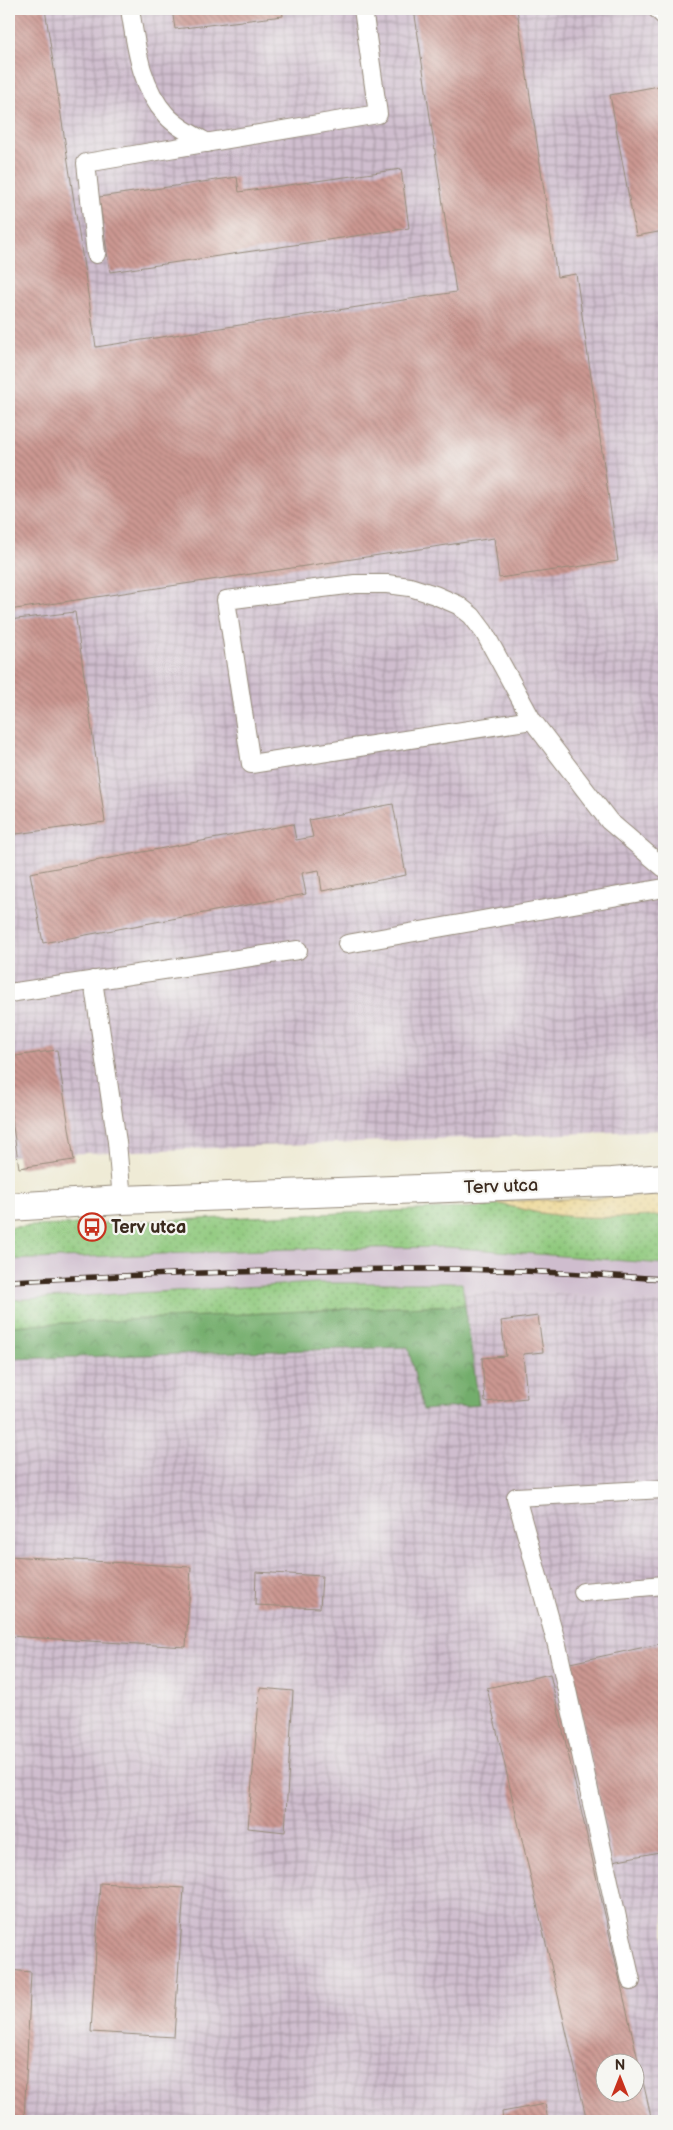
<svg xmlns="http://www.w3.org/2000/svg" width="673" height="2130" font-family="'Balsamiq Sans',sans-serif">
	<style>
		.industrial { fill: url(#industrial-grid); fill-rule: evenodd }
		.railway { fill: #cfbdce }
		.grass { fill: url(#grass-dots); stroke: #657a4e }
		.forest { fill: url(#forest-crowns); stroke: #576c45 }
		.sand { fill: url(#sand-dots); stroke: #94825e }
		.building { fill: url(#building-back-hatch); fill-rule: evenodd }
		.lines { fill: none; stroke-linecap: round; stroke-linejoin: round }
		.service-casing { stroke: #958a7a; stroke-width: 20 }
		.minor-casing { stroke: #958a7a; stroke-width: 30 }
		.service { stroke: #fff; stroke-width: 18 }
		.minor { stroke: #fff; stroke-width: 28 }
		.rail-casing { stroke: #3b2a1e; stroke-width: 5.5 }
		.rail { stroke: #f6f6f2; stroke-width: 4; stroke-dasharray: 11; stroke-linecap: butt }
		.labels { text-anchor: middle; stroke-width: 4.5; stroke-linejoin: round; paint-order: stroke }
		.street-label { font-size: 18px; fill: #3b2a1e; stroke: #f6f6f2 }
		.poi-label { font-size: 18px; font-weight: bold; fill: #3b2a1e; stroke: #f6f6f2; text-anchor: start }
	</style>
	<defs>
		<pattern id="industrial-grid" width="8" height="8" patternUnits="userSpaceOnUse" patternTransform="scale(1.25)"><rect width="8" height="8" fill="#cfbdce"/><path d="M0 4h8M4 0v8" fill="none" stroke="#a99aa7"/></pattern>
		<pattern id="grass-dots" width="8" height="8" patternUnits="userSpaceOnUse" patternTransform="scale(1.25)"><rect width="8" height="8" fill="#8fc97d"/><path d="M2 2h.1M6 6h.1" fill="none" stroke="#76a366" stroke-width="1.8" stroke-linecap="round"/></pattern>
		<pattern id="forest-crowns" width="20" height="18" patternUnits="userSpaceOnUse" patternTransform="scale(1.25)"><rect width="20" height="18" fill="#73ad6c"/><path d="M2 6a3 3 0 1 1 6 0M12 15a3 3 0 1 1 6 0" fill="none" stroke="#608d58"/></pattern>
		<pattern id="sand-dots" width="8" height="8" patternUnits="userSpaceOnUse" patternTransform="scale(1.25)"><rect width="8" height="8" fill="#eeda9e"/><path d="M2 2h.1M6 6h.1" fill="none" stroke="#cdbb88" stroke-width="1.8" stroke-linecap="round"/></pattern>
		<pattern id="building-back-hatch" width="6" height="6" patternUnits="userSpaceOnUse" patternTransform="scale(1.25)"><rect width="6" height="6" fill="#cc9892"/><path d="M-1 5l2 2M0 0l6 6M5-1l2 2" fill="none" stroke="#a77c77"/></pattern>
	</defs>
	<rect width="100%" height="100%" fill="#f6f6f2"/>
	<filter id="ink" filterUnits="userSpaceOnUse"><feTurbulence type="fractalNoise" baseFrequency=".02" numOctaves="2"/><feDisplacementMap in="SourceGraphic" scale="10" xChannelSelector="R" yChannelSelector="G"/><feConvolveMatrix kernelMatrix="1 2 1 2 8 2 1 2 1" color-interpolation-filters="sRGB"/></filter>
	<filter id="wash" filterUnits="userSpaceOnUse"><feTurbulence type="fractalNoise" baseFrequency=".0096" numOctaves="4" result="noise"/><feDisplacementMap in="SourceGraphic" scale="20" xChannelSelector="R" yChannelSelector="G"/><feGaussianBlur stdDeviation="1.12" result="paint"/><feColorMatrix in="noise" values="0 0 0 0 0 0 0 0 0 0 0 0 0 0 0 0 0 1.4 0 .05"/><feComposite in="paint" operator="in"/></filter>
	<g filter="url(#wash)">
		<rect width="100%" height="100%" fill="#efebd6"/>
		<path class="industrial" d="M9,9H664V1130L9,1156Z
			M463,1291L548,1293L664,1304V2121H9V1359L408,1347L423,1410L479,1404ZM606,2062H636V2092H606Z"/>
		<path class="railway" d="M447,1247L664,1264V1304L548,1293L463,1291L461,1283H317L9,1300V1260L290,1249Z"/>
		<path class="grass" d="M491,1202L540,1213L563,1215H664V1264L447,1247L290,1249L9,1260V1227L487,1207Z
			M317,1283H462L465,1305L364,1308L9,1326V1300Z"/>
		<path class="forest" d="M465,1305L479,1405L423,1410L408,1347L9,1359V1326L364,1308Z"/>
		<path class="sand" d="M664,1195V1215C624,1218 580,1219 540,1213C524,1210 507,1205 491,1202Z"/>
		<g id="blocks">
			<path class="building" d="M9,9H45L96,347L456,292L414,9H517L557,277L576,274L618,561L499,578L494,538L9,610Z
				M172,9H282L283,16L175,29Z
				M664,85V231L636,236L610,95Z
				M401,169L409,228L110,272L99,197L237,177L239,192Z
				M75,612L105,822L9,835V620Z
				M393,804L406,875L322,891L319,870L302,873L306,894L43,943L30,873L293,824L296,840L313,837L309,820Z
				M57,1050L74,1160L19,1168L9,1099V1057Z
				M538,1316L543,1352L523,1354L527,1398L485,1402L482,1358L506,1356L501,1321Z
				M9,1556L191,1567L186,1647L9,1636Z
				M256,1572L322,1576L320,1608L255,1605Z
				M664,1643V1851L613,1861L570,1663Z
				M550,1674L652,2121H587L487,1688ZM606,2062H636V2092H606Z
				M260,1688L293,1691L285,1832L248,1828Z
				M100,1883L184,1888L174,2037L91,2032Z
				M9,1970L31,1972L24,2121H9Z
				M545,2104L548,2121H503L502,2112Z"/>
		</g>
	</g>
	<g filter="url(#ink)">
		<use href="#blocks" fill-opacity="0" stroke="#958a7a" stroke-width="1"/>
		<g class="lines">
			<g class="service-casing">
				<path id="service" d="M130,9C136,45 140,86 166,115C177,127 193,135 208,143
					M657,9L664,16
					M96,254L86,163L378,114L363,9
					M532,720L251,764L226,600L355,584H387L410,587L435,595L458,605L472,616L484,632L532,720L609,821L664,868
					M347,944L664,888
					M93,980L117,1142L122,1200
					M9,993L298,950
					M583,1592L664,1585
					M631,1981L557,1645L516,1497L664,1489"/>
			</g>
			<g class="minor-casing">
				<path id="minor" d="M9,1207L122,1200L612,1182L664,1178"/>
			</g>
			<use href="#service" class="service"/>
			<use href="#minor" class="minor"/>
			<g class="rail-casing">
				<path id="rail" d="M9,1281C158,1274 307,1268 456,1269C525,1270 595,1275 664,1279"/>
			</g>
			<use href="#rail" class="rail"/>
		</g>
	</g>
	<defs>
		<g id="bus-ring" transform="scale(1.4375)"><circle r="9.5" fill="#f6f6f2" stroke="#c8321e" stroke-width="1.5"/><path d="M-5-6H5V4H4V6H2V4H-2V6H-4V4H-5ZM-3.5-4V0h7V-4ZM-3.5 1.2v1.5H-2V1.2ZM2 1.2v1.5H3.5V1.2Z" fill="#c8321e"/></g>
	</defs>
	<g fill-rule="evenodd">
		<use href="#bus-ring" x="92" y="1227"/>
	</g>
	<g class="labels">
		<g class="street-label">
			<text transform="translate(501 1186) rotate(-2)" y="6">Terv utca</text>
		</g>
		<g class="poi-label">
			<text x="111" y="1233">Terv utca</text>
		</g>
	</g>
	<rect width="673" height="2130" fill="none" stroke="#f6f6f2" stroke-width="30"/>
	<g transform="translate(620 2078)"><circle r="24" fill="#f6f6f2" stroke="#aba49d"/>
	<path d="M0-4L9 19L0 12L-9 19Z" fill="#c8321e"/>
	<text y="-8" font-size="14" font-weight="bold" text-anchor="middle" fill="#3b2a1e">N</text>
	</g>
</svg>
